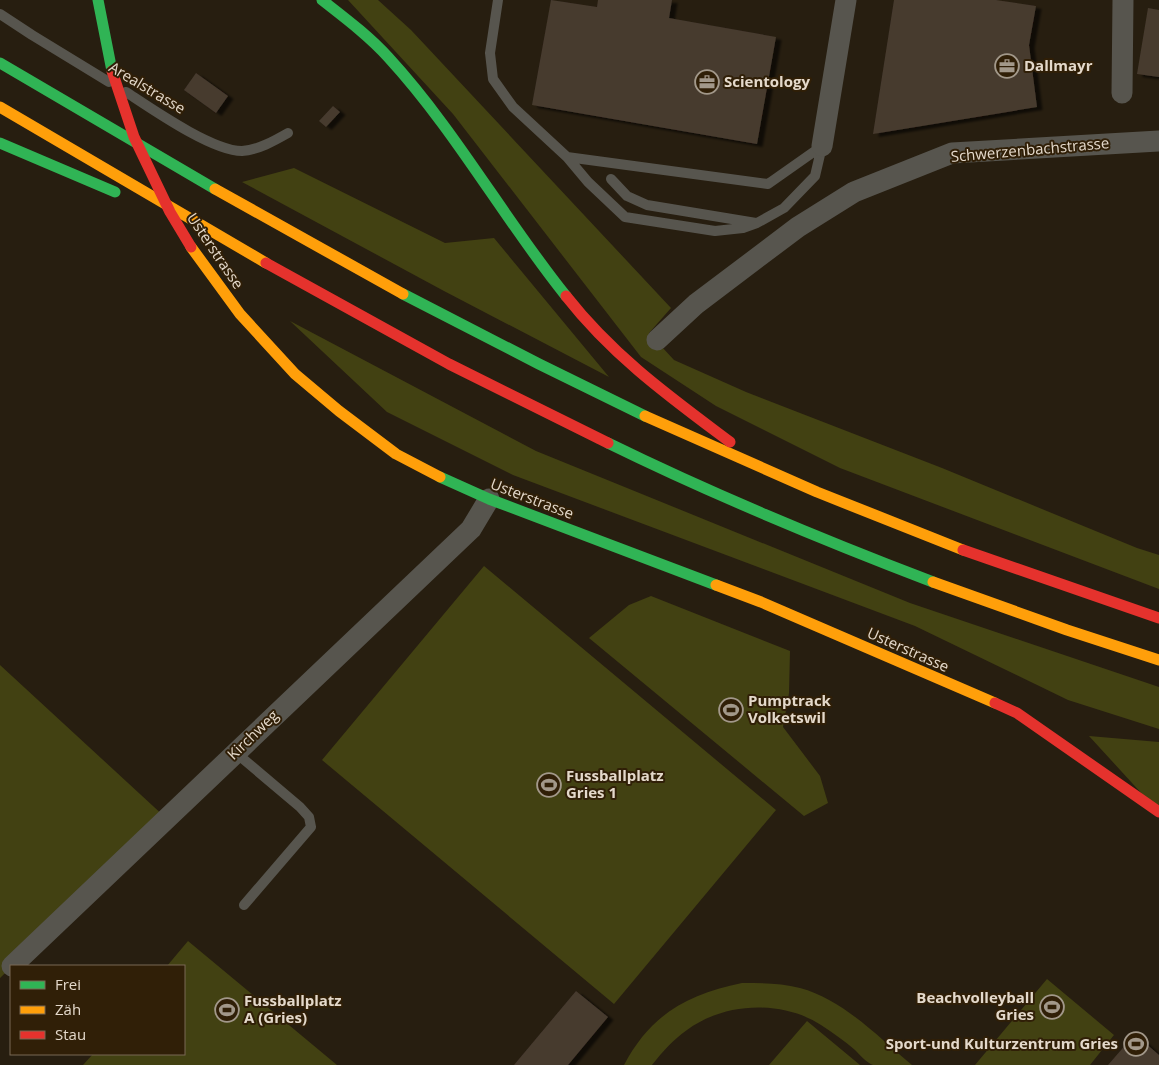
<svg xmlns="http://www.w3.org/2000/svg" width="1159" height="1065" font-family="'Open Sans',sans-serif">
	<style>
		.green { fill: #424112 }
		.building { fill: #463a2f; filter: url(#shadow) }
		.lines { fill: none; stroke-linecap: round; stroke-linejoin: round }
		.lane { stroke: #57554e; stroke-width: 10 }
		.street { stroke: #57554e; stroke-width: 21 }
		.fast { stroke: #30b455; stroke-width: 11 }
		.slow { stroke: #ff9f0a; stroke-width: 11 }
		.jam { stroke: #e5322d; stroke-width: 11 }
		.jam-bridge { stroke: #e5322d; stroke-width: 11 }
		.labels { text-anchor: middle; stroke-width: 4; stroke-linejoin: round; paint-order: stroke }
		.poi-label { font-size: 15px; font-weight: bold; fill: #e4d9cb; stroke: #301f07; text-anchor: start }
		.street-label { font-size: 15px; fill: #e4d9cb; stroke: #301f07 }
	</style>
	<defs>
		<filter id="shadow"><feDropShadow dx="5.5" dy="3" stdDeviation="1" flood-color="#0009"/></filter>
	</defs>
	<rect width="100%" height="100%" fill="#271e10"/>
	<path class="green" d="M348,0H378L411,30L671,308L649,333L674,360L746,392L942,468L1137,548L1159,555V589L840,468L716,406L641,357L453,114Z
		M294,168L445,243L494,238L609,377L444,291L242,182Z
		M290,321L536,451L910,603L1159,687V729L1068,700L915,626L513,475L387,412Z
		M484,566L776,810L614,1004L322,760Z
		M651,596L790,651L789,693L783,727L820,776L828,803L804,816L589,638L629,605Z
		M0,665L166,818L0,978Z
		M1089,736L1159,742V812L1154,807Z
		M188,941L337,1065H83L93,1054H184V966H167Z
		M1047,979L1114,1035L1090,1065H975Z
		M742,983C762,983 781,983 800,988C844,1000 878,1037 912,1065C903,1065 880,1065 873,1065C867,1063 860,1055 855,1050C845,1041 833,1033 821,1025C782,1000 725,1002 687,1030C673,1040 663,1051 652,1065H624C651,1014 688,994 742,983Z
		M807,1021L860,1065H769Z"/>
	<path class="building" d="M551,0L597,7L598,0H672L669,18L776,37L757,144L532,105Z
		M894,0H996L1036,6L1029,45L1037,107L873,134Z
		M1148,8L1159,10V77L1137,74Z
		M196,73L228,96L216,113L184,90Z
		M333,106L340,112L326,127L319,121Z
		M576,991L608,1017L568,1065H514Z
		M1135,1034L1159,1055V1065H1108Z"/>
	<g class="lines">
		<path class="lane" d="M498,0L490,53L493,79L513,107L567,157L588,182L625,217L715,231L743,228L757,223L784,208L815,176L822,146
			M0,14L32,35L109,82
			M126,92C152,109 212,151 242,151C258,150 274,141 288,133
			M567,157L768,184L822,146
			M611,179L627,196L647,205L756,223
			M235,752L300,807L309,817L311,827L244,905"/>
		<path class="street" d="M1122,93L1123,0
			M822,146L846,0
			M657,340L696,304L798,227L854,192L952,153L1159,141
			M12,966L471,529L489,499"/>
		<path class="fast" d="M98,0L112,71
			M322,0C345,18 369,36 388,57C456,131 504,219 566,296
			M0,63L215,189
			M0,143L115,192
			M403,294L539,364L645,416
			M608,443C714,495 823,540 933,582
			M440,477L489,499L716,585"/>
		<path class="slow" d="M0,107L266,263
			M215,189L403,294
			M191,247L240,314L295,374L339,411L396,454L440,477
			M645,416L817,492L963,550
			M933,582L1067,630L1159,660
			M716,585L761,602L995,703"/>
		<path class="jam" d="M266,263L449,364L608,443
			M566,296C613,356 670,397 730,442
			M963,550L1159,618
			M995,703L1017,713L1159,812"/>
		<path class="jam-bridge" d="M112,71L134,137L170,212L191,247"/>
	</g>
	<defs>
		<g id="office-ring" transform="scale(1.25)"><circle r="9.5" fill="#301f07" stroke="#a2988a" stroke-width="1.5"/><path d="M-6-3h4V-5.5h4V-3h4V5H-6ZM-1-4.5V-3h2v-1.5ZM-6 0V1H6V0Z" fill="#a2988a"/></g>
		<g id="stadium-ring" transform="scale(1.25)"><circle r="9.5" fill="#301f07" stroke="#a2988a" stroke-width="1.5"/><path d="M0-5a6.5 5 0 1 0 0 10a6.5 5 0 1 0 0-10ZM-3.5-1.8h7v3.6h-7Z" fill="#a2988a"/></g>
	</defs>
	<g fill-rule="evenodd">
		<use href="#office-ring" x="1007" y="66"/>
		<use href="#office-ring" x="707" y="82"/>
		<use href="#stadium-ring" x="731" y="710"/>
		<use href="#stadium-ring" x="549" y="785"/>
		<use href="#stadium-ring" x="1052" y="1007"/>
		<use href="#stadium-ring" x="227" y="1010"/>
		<use href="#stadium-ring" x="1136" y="1044"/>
	</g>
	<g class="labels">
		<g class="poi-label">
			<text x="1024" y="71">Dallmayr</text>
			<text x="724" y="87">Scientology</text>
			<text x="748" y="706">Pumptrack<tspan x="748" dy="17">Volketswil</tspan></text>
			<text x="566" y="781">Fussballplatz<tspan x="566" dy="17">Gries 1</tspan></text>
			<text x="1034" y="1003" text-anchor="end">Beachvolleyball<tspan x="1034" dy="17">Gries</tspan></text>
			<text x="244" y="1006">Fussballplatz<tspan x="244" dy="17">A (Gries)</tspan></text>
			<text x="1118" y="1049" text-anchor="end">Sport-und Kulturzentrum Gries</text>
		</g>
		<g class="street-label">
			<text transform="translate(147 88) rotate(31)" y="5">Arealstrasse</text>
			<text transform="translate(1030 150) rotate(-5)" y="5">Schwerzenbachstrasse</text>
			<text transform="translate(215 251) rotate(56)" y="5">Usterstrasse</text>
			<text transform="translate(532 499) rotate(21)" y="5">Usterstrasse</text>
			<text transform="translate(908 650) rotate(24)" y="5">Usterstrasse</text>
			<text transform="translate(253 735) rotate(-44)" y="5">Kirchweg</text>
		</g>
	</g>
	<rect x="10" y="965" width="175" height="90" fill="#301f07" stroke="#786955"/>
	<rect x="20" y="981" width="25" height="8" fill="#30b455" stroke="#786955"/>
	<text x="55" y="990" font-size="15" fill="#e4d9cb">Frei</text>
	<rect x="20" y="1006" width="25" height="8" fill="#ff9f0a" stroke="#786955"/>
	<text x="55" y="1015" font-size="15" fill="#e4d9cb">Zäh</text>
	<rect x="20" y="1031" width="25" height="8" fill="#e5322d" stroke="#786955"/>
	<text x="55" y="1040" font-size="15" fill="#e4d9cb">Stau</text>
</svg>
